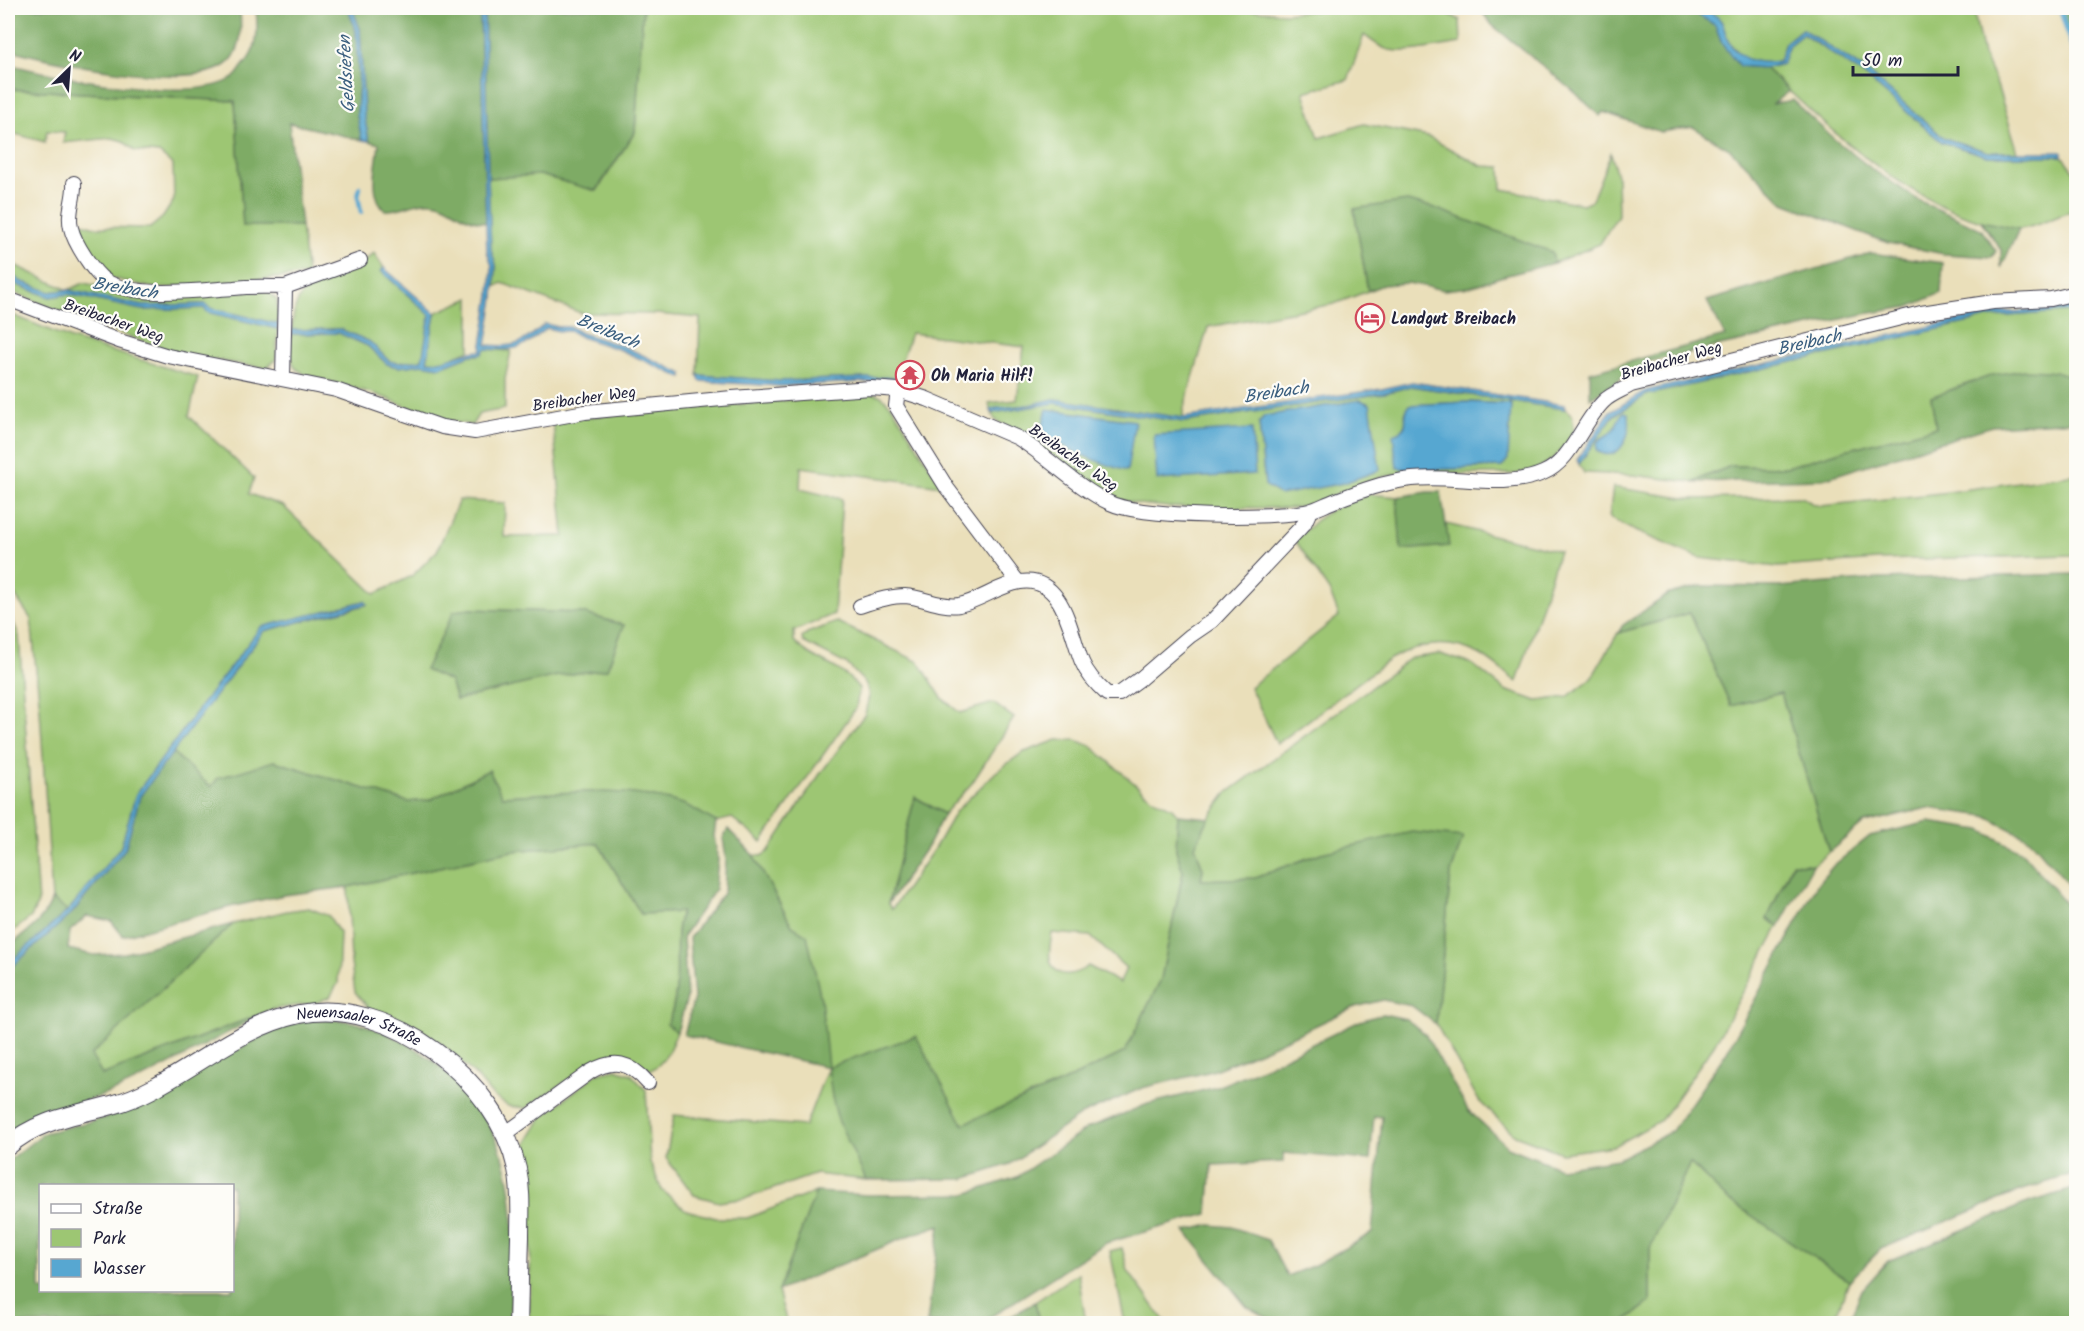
<svg xmlns="http://www.w3.org/2000/svg" width="2084" height="1331" font-family="Kalam,sans-serif">
	<style>
		.green { fill: #9dc673; stroke: #607457; stroke-width: 1.5; fill-rule: evenodd }
		.forest { fill: #7eab65; stroke: #506650; stroke-width: 1.5; fill-rule: evenodd }
		.water { fill: #57a7d1; stroke: #3c6486; stroke-width: 1.5 }
		.lines { fill: none; stroke-linecap: round; stroke-linejoin: round }
		.stream { stroke: #57a7d1; stroke-width: 4.5 }
		.street-casing { stroke: #403e4e; stroke-width: 16 }
		.secondary-casing { stroke: #403e4e; stroke-width: 20 }
		.street { stroke: #fff; stroke-width: 14 }
		.secondary { stroke: #fff; stroke-width: 18 }
		.labels { text-anchor: middle; stroke-width: 4.5; stroke-linejoin: round; paint-order: stroke }
		.poi-label { font-size: 16px; font-weight: bold; fill: #22223b; stroke: #fdfcf7; text-anchor: start }
		.street-label { font-size: 16px; fill: #22223b; stroke: #fdfcf7 }
		.water-label { font-size: 18px; font-style: italic; fill: #3a5e7e; stroke: #fdfcf7 }
	</style>
	<rect width="100%" height="100%" fill="#fdfcf7"/>
	<filter id="ink" filterUnits="userSpaceOnUse"><feTurbulence type="fractalNoise" baseFrequency=".0167" numOctaves="2"/><feDisplacementMap in="SourceGraphic" scale="12" xChannelSelector="R" yChannelSelector="G"/><feConvolveMatrix kernelMatrix="1 2 1 2 8 2 1 2 1" color-interpolation-filters="sRGB"/></filter>
	<filter id="wash" filterUnits="userSpaceOnUse"><feTurbulence type="fractalNoise" baseFrequency=".008" numOctaves="4" result="noise"/><feDisplacementMap in="SourceGraphic" scale="24" xChannelSelector="R" yChannelSelector="G"/><feGaussianBlur stdDeviation="1.35" result="paint"/><feColorMatrix in="noise" values="0 0 0 0 0 0 0 0 0 0 0 0 0 0 0 0 0 1.4 0 .05"/><feComposite in="paint" operator="in"/></filter>
	<g filter="url(#wash)">
		<rect width="100%" height="100%" fill="#eadfba"/>
		<path class="green" d="M643,8H1229L1285,13L1347,8H1438L1460,20L1461,43C1440,46 1410,54 1389,50C1380,48 1372,41 1364,35L1348,80L1304,92L1319,138L1364,124L1428,137L1482,166L1501,167L1502,189L1583,204L1592,200L1611,153L1617,176L1618,215L1600,244L1554,263L1552,252L1354,210L1368,291L1334,304L1208,327L1183,411V418L1054,399L1030,405L990,409L989,403L1017,400L1024,347L911,333L896,377L780,381L698,375L700,318L656,314L581,313L502,283L495,287L496,265L491,250L488,178L540,175L597,191L635,132Z
			M1701,8H1973L1983,55L1997,85L2018,152H1988L1944,138L1868,72L1802,29L1785,43L1779,61L1765,63L1743,59L1728,41L1721,21Z
			M1802,34L1865,76L1942,142L1987,156H2062L2076,174V209C2060,215 2037,227 2020,229C2012,230 2001,226 1993,224C1907,205 1827,127 1765,68L1782,64L1789,45Z
			M8,89L235,101L243,226H301L307,275L157,289L111,278L97,265L76,235L74,215L80,222L95,227L150,228L163,217L174,200L173,165L159,153L135,151L123,141L112,138L63,143L65,132L47,131L45,142L8,132Z
			M374,253L384,268L381,271L430,315L423,360L398,363L389,361L370,342L340,329L292,330C294,281 318,284 355,267C362,264 368,258 374,253Z
			M8,262L68,290L84,283L126,292L268,291L277,300L278,324L209,308L205,304L142,306L68,290L50,292L20,281L8,271Z
			M8,276L18,285L50,297L68,294L142,310L204,308L208,312L271,327L278,329L276,360L266,368L207,359L168,350L71,316L8,290Z
			M470,298V350L439,363L427,361L435,313Z
			M2076,311V376C2020,364 1983,377 1931,397L1936,427L1841,451L1787,467L1731,466L1692,482L1632,475L1584,473L1579,464L1613,416L1646,395L1992,317Z
			M8,313L71,339L198,377L189,416L254,478L249,494L283,506L375,594L412,576L437,551L459,500L505,503L504,537L564,536L553,423L586,417L873,393L881,396L892,406L942,486L801,467L800,489L842,499L834,614L794,631V641C813,662 839,663 859,688L856,708L762,842L732,818L716,822L684,805L587,792L501,796L489,770L430,800L408,802L274,761L211,787L172,752L264,631L366,605L364,601L261,628L209,695L136,794L121,847L68,911L52,899L40,710L31,619L8,585ZM469,609L582,613L624,625L607,669L557,676L456,700L450,681L425,670Z
			M339,333L368,346L387,364L398,367L422,364L440,367L470,355H478L485,349L511,351L505,379V409L479,414L472,425L442,420L375,394L306,375L295,368L290,355L291,334Z
			M1411,386L1565,409L1572,415L1574,430L1566,444L1553,459L1537,469L1516,474H1399L1381,477L1312,504L1293,508L1167,507L1139,504L1115,499L1101,492L1017,431L995,420L992,413L1055,403L1184,422L1384,393ZM1468,402L1511,404L1502,467L1421,470L1397,468L1402,431L1406,422L1405,414L1409,405ZM1259,423L1379,471L1265,485Z
			M2076,474V555L1877,560L1778,567L1700,558L1637,532L1609,518L1613,487L1690,499L1802,497L1813,504L1821,506L1941,493Z
			M1369,494L1397,497L1402,550L1448,546L1446,524L1559,551L1517,682C1505,673 1492,661 1479,654C1448,639 1418,643 1390,659L1277,744L1250,687L1339,616L1330,592L1295,540L1320,517L1331,510Z
			M8,608L19,636L38,903L31,917L8,935Z
			M1690,613L1731,706L1781,693L1829,852L1813,865L1792,863L1767,920L1779,926L1714,1045L1661,1120L1614,1146L1562,1153L1515,1135L1479,1101L1436,1024L1451,873L1463,837L1321,853L1255,878L1201,880L1203,869L1195,846L1209,818L1227,793L1411,658L1440,654L1472,664L1505,690L1537,701L1567,697L1591,679L1618,633Z
			M837,622L919,662L942,698L960,713L993,703L1014,718L972,783L944,814L915,797L888,904L892,909L934,849L956,811L996,772L1022,753L1057,740H1076L1091,746L1143,791L1154,799L1172,808L1178,815L1176,850L1183,872L1161,979L1125,1052L1063,1082L963,1125L916,1037L857,1157L866,1180L816,1174L747,1198L719,1202L694,1195L666,1158L674,1115L805,1126L828,1067L792,926L753,855L761,856L768,852L820,774L865,714L869,696L866,684L848,665L803,642L802,638L807,633ZM1052,933L1090,936L1126,968L1120,983L1088,966C1077,974 1058,981 1051,963C1047,955 1051,942 1052,933Z
			M598,843L641,914L681,912C679,919 677,927 677,935C675,966 681,995 667,1024L677,1032C670,1048 666,1062 651,1070L624,1058H601L526,1108L508,1106L493,1096L476,1076L440,1043L398,1019L371,1011L355,992L351,963L348,887L512,851Z
			M309,908L329,916L340,934L338,983L330,997L315,1003L274,1009L102,1075L90,1055L233,924L287,911Z
			M616,1069L631,1074L646,1090L650,1162L662,1190L686,1210L716,1218H747L816,1192L778,1291L787,1323H529L531,1237L526,1144L542,1117L598,1073Z
			M1690,1163L1727,1199L1849,1281L1833,1323L1622,1324L1650,1302V1248Z
			M1122,1248L1128,1271L1166,1323H1125L1110,1251Z
			M1078,1273L1086,1323H1039L1035,1302Z"/>
		<path class="forest" d="M8,8H240C241,27 244,54 224,66C186,90 51,62 8,49Z
			M256,8H348L356,30L359,83L357,115L362,140L289,123L301,226H243L235,101L8,89V64C53,76 194,105 233,78C237,75 240,70 242,67C259,49 258,31 256,8Z
			M352,8H480L486,223C478,221 470,220 463,216C452,210 444,203 432,202C415,200 401,212 385,210C368,195 377,164 379,144L369,141L364,115L360,29Z
			M484,8H643L635,132L596,191L540,175L488,178Z
			M1479,8H1692L1693,12L1715,25L1722,44L1739,66L1765,68L1789,91L1772,104L1792,100L1834,139L1872,169L1920,201L1981,229L1996,251L1992,257L1944,254L1888,243L1784,203L1731,150L1693,127L1661,132L1603,112L1600,116L1571,89L1492,25Z
			M2060,8H2076V61L2074,57Z
			M1407,201L1432,207L1552,252L1554,263L1500,277L1470,287L1444,290L1408,283L1383,285L1368,291L1354,209Z
			M1981,221L2019,229L2001,268V250Z
			M1871,253L1943,263L1941,293L1909,307L1864,314L1648,362L1590,398V372L1725,336L1707,301Z
			M2024,370L2048,371L2076,376V421L1992,426L1823,479L1692,482L1731,466L1787,467L1841,451L1936,427L1931,397L1993,375Z
			M1428,492H1441L1449,546L1401,550L1397,497Z
			M2076,574V893L2031,840L1985,816L1928,808L1864,823L1829,852L1781,693L1731,706L1690,613L1618,633L1623,625L1669,594L1701,586L1778,587L1878,579Z
			M469,609L582,613L624,625L607,669L557,676L456,700L450,681L425,670L454,611Z
			M172,752L211,787L218,778L274,761L408,802L430,800L489,770L502,796C561,793 625,785 683,804C694,808 705,816 716,822L714,836L718,860L715,890L683,936L687,998L677,1032L667,1024C681,996 675,966 677,935C677,928 679,920 681,912L641,914L598,843L512,851L348,887L284,895L230,907L123,936L111,921L87,916L70,931L68,949L94,955L125,953L233,924L91,1055L102,1075L274,1009C221,1034 172,1066 119,1089C82,1105 41,1110 8,1132V970L72,913L125,849L140,796Z
			M915,797L944,814L928,845L888,904Z
			M1178,815L1209,818L1195,846L1203,869L1201,880L1255,878L1321,853L1412,832L1463,837L1451,873L1436,1024L1412,1006L1383,1000L1355,1007L1261,1051L1212,1071L1142,1088L1081,1115L1010,1164L964,1179L866,1180L838,1120L832,1097L828,1067L684,1035L694,998L689,938L724,892L726,860L723,838L728,829L753,855L792,926L807,935L821,999L828,1067L916,1036L963,1124L1063,1082L1125,1052L1161,979L1183,872L1176,850Z
			M1929,822L1981,830L2022,852L2076,916V1173L2020,1191L1881,1249L1849,1281L1727,1199L1690,1163L1650,1248V1302L1622,1323L1279,1324L1247,1307L1185,1231L1210,1225L1232,1227L1268,1240L1287,1276L1315,1265L1372,1233L1382,1117L1374,1116L1370,1160L1283,1153L1284,1162L1212,1165L1208,1214L1106,1243L981,1323H927L940,1225L911,1235L778,1291L816,1192L868,1195L966,1194L1017,1177L1088,1128L1148,1104L1217,1087L1267,1066L1360,1021L1383,1014L1406,1019L1425,1034L1468,1110L1508,1147L1560,1168L1618,1159L1672,1131L1726,1053L1817,885L1833,866L1870,836Z
			M1793,863L1813,865L1779,926L1767,919Z
			M52,899L68,911L8,964V947C25,933 44,922 52,899Z
			M307,1020C322,1020 339,1019 353,1022C430,1041 498,1106 510,1187C517,1231 511,1279 510,1323L8,1324V1161L44,1133L105,1118L133,1108L262,1036L286,1025ZM40,1186H232V1290H40Z
			M2076,1188V1323H1848L1862,1290L1888,1261L2025,1204Z
			M1035,1302L1039,1323H1000Z"/>
		<path class="water" d="M348,8H352L360,29L364,115L369,141L362,140L357,115L359,83L356,30Z
			M480,8H484L488,178L491,250L496,265L494,298L486,345C517,348 522,344 545,324L559,327H571L581,333L623,346L683,374L682,378L621,350L581,337L570,331H559L547,328C521,349 518,351 485,349L482,354L470,355L440,367L422,364L398,367L387,364L368,346L339,333L291,334L292,330L340,329L370,342L389,361L398,363L422,360L430,315L381,271L384,268L435,313L427,361C446,364 461,351 481,351L490,295L492,266L487,251L486,223Z
			M1692,8C1701,7 1715,13 1721,21C1724,25 1725,33 1727,39C1738,60 1757,65 1779,61L1785,43L1802,29L1868,72L1944,138L1988,152H2062V156H1987L1942,142L1865,76L1803,34L1789,45L1782,64L1765,68L1739,66L1722,44L1715,25L1693,12Z
			M8,271L20,281L50,292L68,290L142,306L205,304L210,308L278,324V329L207,312L204,308L142,310L68,294L50,297L18,285L8,276Z
			M2076,305V311L1992,317L1646,395L1613,416L1579,464L1577,460L1609,413L1645,391L1991,313L2058,309Z
			M698,375L780,381L896,377L895,383L861,382L780,386L700,381Z
			M1412,382L1564,405L1565,409L1411,386L1384,393L1184,422L1055,403L992,413L990,409L1030,405L1054,399L1183,418L1382,389Z
			M1360,400L1370,404L1380,470L1344,483L1280,495L1265,485L1259,423L1264,416Z
			M1468,402L1511,404L1508,459L1502,467L1421,470L1397,468L1393,434C1414,427 1400,419 1409,405Z
			M1047,409L1135,421L1127,471C1097,462 1066,451 1041,431Z
			M1624,412L1628,413C1634,430 1620,466 1597,451C1597,447 1596,445 1598,441C1603,436 1610,435 1614,429C1618,423 1618,417 1624,412Z
			M1252,429L1255,474L1157,480L1154,435Z
			M365,601L367,604L264,631L140,796L125,849L72,913L8,970V964L68,911L121,847L136,794L209,695L261,627Z"/>
		<g class="lines">
			<path class="stream" d="M2060,8L2076,61
				M360,187L358,196L361,212"/>
		</g>
	</g>
	<g filter="url(#ink)">
		<g class="lines">
			<g class="street-casing">
				<path id="street" d="M74,183C75,198 67,213 71,228C74,242 94,274 106,281C135,299 201,290 234,288C251,286 268,287 285,287
					M8,299L119,341L168,356L336,390L442,427L475,432L585,412L732,398L871,388L898,390L927,399L1018,438C1050,458 1076,487 1110,503C1141,518 1274,519 1309,511C1317,509 1326,504 1334,501C1360,491 1384,482 1412,479C1454,474 1503,490 1543,473C1572,461 1582,422 1604,401C1611,394 1623,390 1631,385L1921,313L1993,302L2051,299L2076,293
					M283,378L285,287L360,260
					M898,390L896,406L947,488L1018,582
					M860,606C874,601 889,596 905,596C923,597 941,608 959,605C980,601 999,585 1020,582C1064,575 1070,633 1082,662C1087,674 1097,685 1107,694H1119L1141,678L1190,636L1212,621L1304,524L1310,511
					M505,1134L590,1072C614,1058 630,1062 648,1083"/>
			</g>
			<g class="secondary-casing">
				<g id="secondary">
					<path id="s1" d="M8,1146C37,1120 76,1115 112,1105C127,1101 141,1095 154,1088C203,1062 244,1026 299,1014C391,996 498,1081 517,1169C522,1192 520,1214 520,1237C519,1266 519,1295 518,1324"/>
				</g>
			</g>
			<use href="#street" class="street"/>
			<use href="#secondary" class="secondary"/>
		</g>
	</g>
	<defs>
		<g id="hotel-ring" transform="scale(1.5)"><circle r="9.5" fill="#fdfcf7" stroke="#d1495b" stroke-width="1.5"/><path d="M-6-4.5h1.5V1H6V5H4.5V3h-9V5H-6ZM-4 0a1.8 1.8 0 1 1 3.6 0ZM.5 0V-2.5h3Q6-2.5 6 0Z" fill="#d1495b"/></g>
		<g id="temple-ring" transform="scale(1.5)"><circle r="9.5" fill="#fdfcf7" stroke="#d1495b" stroke-width="1.5"/><path d="M0-6L5-2H3V0L6.5 2.5H4V6H1.5V3h-3V6H-4V2.5H-6.5L-3 0V-2H-5Z" fill="#d1495b"/></g>
	</defs>
	<g fill-rule="evenodd">
		<use href="#hotel-ring" x="1370" y="318"/>
		<use href="#temple-ring" x="910" y="375"/>
	</g>
	<g class="labels">
		<g class="poi-label">
			<text x="1391" y="324">Landgut Breibach</text>
			<text x="931" y="381">Oh Maria Hilf!</text>
		</g>
		<g class="street-label">
			<text transform="translate(114 320) rotate(19)" y="6">Breibacher Weg</text>
			<text transform="translate(1671 360) rotate(-16)" y="6">Breibacher Weg</text>
			<text transform="translate(584 398) rotate(-8)" y="6">Breibacher Weg</text>
			<text transform="translate(1074 457) rotate(35)" y="6">Breibacher Weg</text>
			<text dy="6" stroke="none"><textPath href="#s1" startOffset="384">Neuensaaler Straße</textPath></text>
		</g>
		<g class="water-label">
			<text transform="translate(346 74) rotate(-93)" y="6">Geldsiefen</text>
			<text transform="translate(125 288) rotate(9)" y="6">Breibach</text>
			<text transform="translate(608 331) rotate(22)" y="6">Breibach</text>
			<text transform="translate(1809 342) rotate(-13)" y="6">Breibach</text>
			<text transform="translate(1276 392) rotate(-9)" y="6">Breibach</text>
		</g>
	</g>
	<rect width="2084" height="1331" fill="none" stroke="#fdfcf7" stroke-width="30"/>
	<rect x="39" y="1184" width="195" height="108" fill="#fdfcf7" stroke="#a5a5ac" stroke-width="1.5"/>
	<rect x="51" y="1204" width="30" height="9" fill="#ffffff" stroke="#a5a5ac" stroke-width="1.5"/>
	<text x="93" y="1214" font-size="18" fill="#22223b">Straße</text>
	<rect x="51" y="1229" width="30" height="18" fill="#9dc673" stroke="#a5a5ac" stroke-width="1.5"/>
	<text x="93" y="1244" font-size="18" fill="#22223b">Park</text>
	<rect x="51" y="1259" width="30" height="18" fill="#57a7d1" stroke="#a5a5ac" stroke-width="1.5"/>
	<text x="93" y="1274" font-size="18" fill="#22223b">Wasser</text>
	<g transform="translate(69 69) rotate(25)" stroke="#fdfcf7" stroke-width="4.5" paint-order="stroke">
	<path d="M0-4.5L10 22L0 15L-10 22Z" fill="#22223b"/>
	<text y="-9" font-size="16" font-weight="bold" text-anchor="middle" fill="#22223b">N</text>
	</g>
	<path d="M1853 66v9h105v-9" fill="none" stroke="#22223b" stroke-width="3"/>
	<text x="1862" y="66" font-size="18" fill="#22223b" stroke="#fdfcf7" stroke-width="4.5" paint-order="stroke">50 m</text>
</svg>
